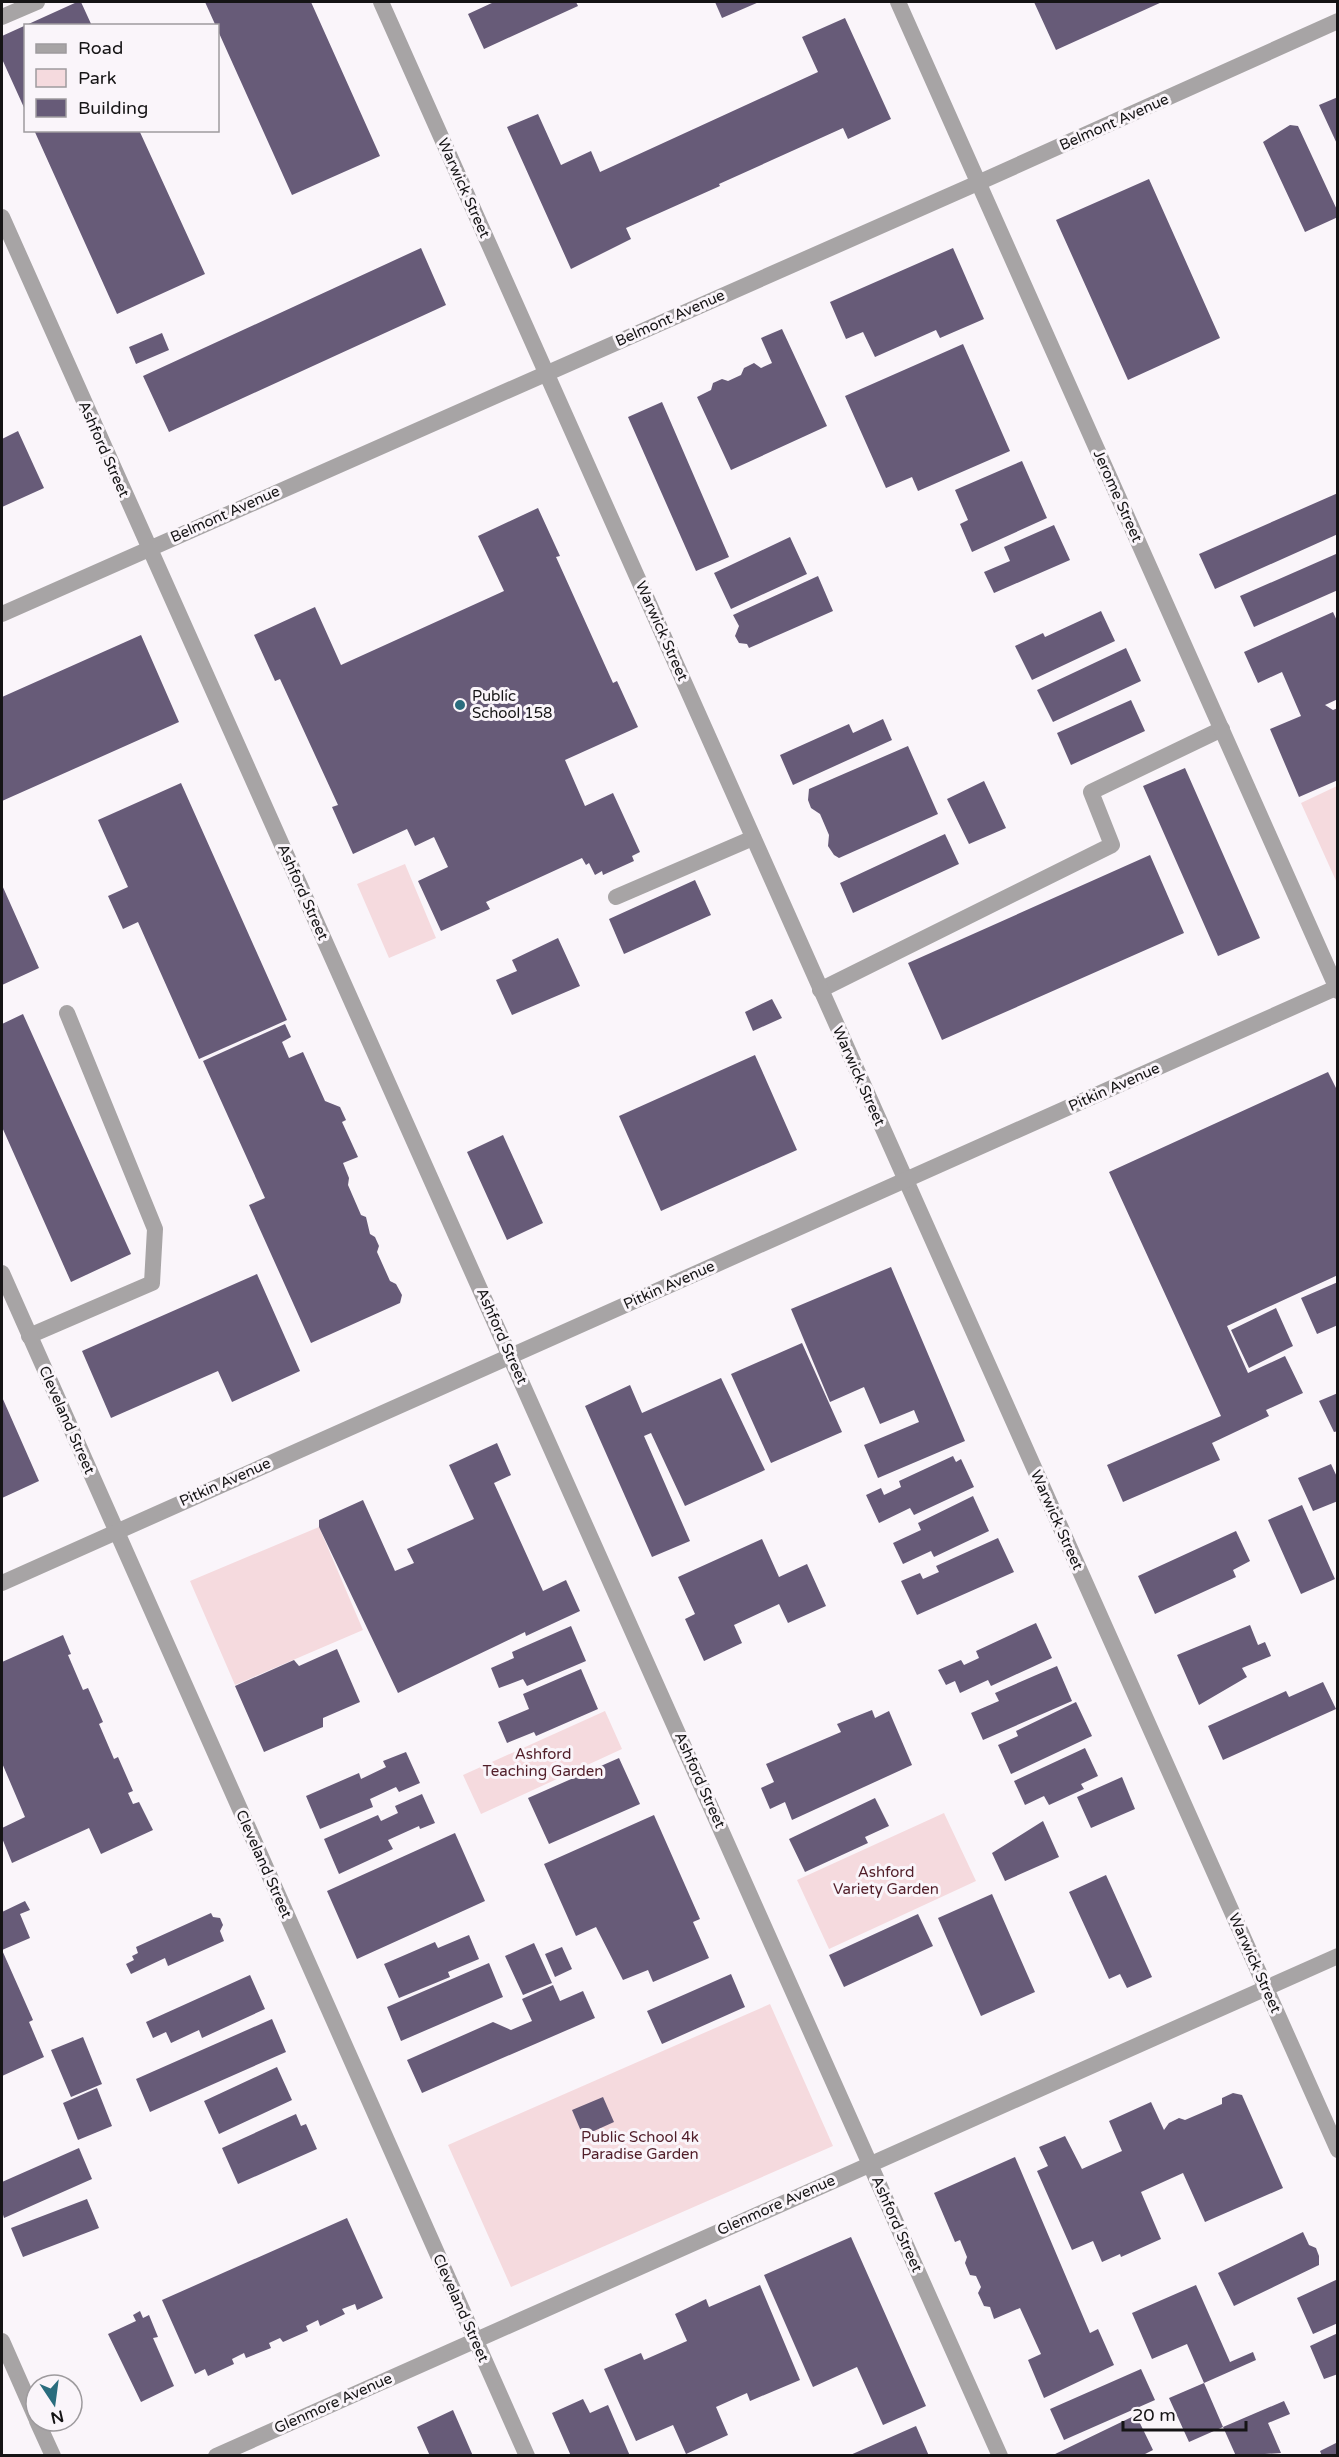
<svg xmlns="http://www.w3.org/2000/svg" width="1339" height="2457" font-family="'Varela Round',sans-serif">
	<style>
		.green { fill: #f5dade }
		.building { fill: #675b78 }
		.lines { fill: none; stroke-linecap: round; stroke-linejoin: round }
		.service { stroke: #a7a4a5; stroke-width: 16 }
		.minor { stroke: #a7a4a5; stroke-width: 16 }
		.tertiary { stroke: #a7a4a5; stroke-width: 16 }
		.poi-dot { fill: #2a6d7e; stroke: #faf5fa; stroke-width: 2 }
		.labels { text-anchor: middle; stroke-width: 6; stroke-linejoin: round; paint-order: stroke }
		.street-label { font-size: 15px; fill: #151415; stroke: #faf5fa }
		.poi-label { font-size: 15px; fill: #151415; stroke: #faf5fa; text-anchor: start }
		.park-label { font-size: 15px; fill: #511e29; stroke: #faf5fa }
	</style>
	<rect width="100%" height="100%" fill="#faf5fa"/>
	<path class="green" d="M1337,786V883L1301,803Z
		M405,864L436,938L389,958L357,884Z
		M319,1527L363,1630L235,1685L190,1581Z
		M605,1711L622,1749L481,1814L463,1775Z
		M944,1813L976,1881L829,1949L797,1880Z
		M770,2004L833,2146L511,2287L448,2145Z"/>
	<path class="building" d="M77,2H81L92,26H26V112L2,59V36Z
		M205,2H311L380,156L292,195Z
		M494,2H576L578,6L484,49L468,14Z
		M715,2H759L722,18Z
		M1034,2H1162L1056,50Z
		M845,18L891,119L848,139L843,128L719,184L720,186L626,228L631,239L571,269L507,127L538,114L561,165L591,151L600,172L818,72L802,37Z
		M1338,97V146L1319,105Z
		M1290,125L1298,126L1338,212V217L1305,232L1263,142Z
		M34,130H139L205,274L117,314Z
		M1149,179L1220,338L1128,380L1056,220Z
		M421,248L446,305L169,432L143,376Z
		M953,248L984,319L940,338L936,330L875,357L863,332L846,339L830,302Z
		M782,329L827,426L731,470L697,397L711,390L713,383L722,379L728,381L741,375L744,368L754,363L761,368L772,363L761,338Z
		M162,333L169,350L136,364L129,347Z
		M963,344L1010,451L918,491L912,477L886,488L845,396Z
		M662,402L729,557L696,571L628,417Z
		M18,431L44,488L2,507V439Z
		M1022,461L1047,518L972,552L960,524L968,520L955,490Z
		M1338,493V534L1215,589L1199,554Z
		M538,508L560,556L556,557L613,683L617,681L638,727L565,760L585,806L613,793L640,852L632,856L634,861L603,875L602,871L595,875L589,863L586,865L582,858L486,902L490,909L441,931L418,881L448,867L434,837L415,846L407,829L353,854L332,807L338,805L280,679L275,681L254,635L315,607L341,665L504,591L478,536Z
		M1054,525L1070,560L994,593L984,572L1010,561L1004,547Z
		M790,537L807,574L731,609L714,573Z
		M1336,554L1338,590L1254,627L1240,596Z
		M818,576L833,611L749,648L747,644L739,643L735,636L739,626L733,615Z
		M1101,611L1115,641L1032,680L1015,646L1043,633L1045,637Z
		M1333,612L1338,623V699L1325,705L1333,710L1338,708V780L1299,797L1270,729L1301,716L1282,672L1258,683L1244,652Z
		M141,635L179,722L2,801V697Z
		M1126,648L1141,681L1053,722L1037,690Z
		M1131,700L1145,731L1071,765L1057,733Z
		M883,719L892,740L793,785L780,755L849,724L853,733Z
		M908,746L938,814L839,858L834,855L828,846L829,835L820,814L811,808L808,800L809,789Z
		M1185,768L1260,938L1218,956L1143,786Z
		M984,781L1006,828L969,844L947,799Z
		M181,783L287,1020L199,1059L138,922L123,929L108,896L128,887L98,820Z
		M945,834L959,864L853,913L840,883Z
		M1150,855L1184,933L942,1040L908,963Z
		M695,880L711,915L624,954L609,919Z
		M2,885L39,968L2,985Z
		M558,938L580,986L512,1015L496,980L517,971L512,960Z
		M772,999L782,1018L753,1031L745,1012Z
		M23,1014L131,1254L71,1282L2,1127V1024Z
		M285,1024L291,1037L282,1042L289,1058L303,1052L325,1101L340,1107L346,1120L342,1122L358,1157L343,1163L349,1178L348,1185L361,1215L366,1217L370,1234L375,1237L379,1246L377,1252L390,1281L396,1284L402,1295L400,1303L311,1343L249,1205L265,1198L203,1061Z
		M755,1055L797,1150L661,1211L619,1116Z
		M1328,1072L1338,1092V1275L1227,1326L1248,1373L1285,1356L1303,1393L1266,1410L1269,1416L1212,1443L1220,1460L1123,1502L1107,1465L1221,1416L1109,1172Z
		M503,1135L543,1223L507,1240L467,1152Z
		M891,1267L965,1441L878,1478L864,1445L919,1422L914,1410L880,1424L864,1387L830,1402L791,1309Z
		M257,1274L300,1371L232,1402L218,1371L111,1418L82,1351Z
		M1338,1282V1325L1317,1334L1301,1298Z
		M1276,1308L1293,1346L1249,1368L1231,1330Z
		M802,1343L842,1432L771,1463L731,1374Z
		M721,1378L765,1470L685,1506L651,1433L644,1436L690,1541L652,1557L585,1406L630,1385L642,1413Z
		M1338,1393V1431L1334,1432L1319,1401Z
		M2,1397L39,1481L2,1498Z
		M497,1443L511,1475L494,1483L543,1591L566,1580L580,1611L526,1636L525,1632L398,1693L319,1527V1520L363,1500L395,1571L414,1563L407,1549L474,1519L449,1465Z
		M953,1456L956,1462L961,1459L974,1487L914,1515L910,1508L879,1523L866,1495L881,1488L884,1495L901,1487L899,1481Z
		M1331,1464L1338,1479V1501L1313,1511L1298,1478Z
		M973,1496L989,1531L934,1557L931,1551L903,1564L893,1543L921,1530L918,1523Z
		M1302,1505L1335,1579L1301,1594L1268,1520Z
		M1236,1531L1250,1561L1233,1570L1236,1577L1155,1614L1138,1576Z
		M998,1538L1014,1572L917,1615L901,1581L920,1573L923,1579L939,1572L936,1566Z
		M762,1539L779,1577L807,1564L826,1606L788,1623L779,1604L734,1625L742,1643L704,1661L685,1619L695,1614L678,1577Z
		M1036,1623L1052,1658L991,1686L988,1680L960,1693L955,1681L946,1685L938,1670L961,1660L964,1665L979,1658L976,1651Z
		M1250,1625L1258,1645L1265,1642L1271,1656L1242,1668L1247,1677L1199,1705L1177,1655Z
		M571,1626L586,1661L527,1686L523,1679L499,1688L491,1668L514,1658L512,1652Z
		M63,1635L71,1654L68,1655L83,1690L88,1688L103,1722L99,1724L114,1759L118,1757L133,1791L128,1793L133,1804L139,1802L153,1830L101,1854L89,1828L12,1863L2,1838V1828L25,1817L2,1763V1662Z
		M337,1649L360,1702L323,1718V1727L264,1752L235,1686L294,1660L299,1666Z
		M1057,1666L1072,1701L983,1740L971,1713L999,1701L995,1693Z
		M581,1669L598,1709L536,1736L534,1732L507,1743L498,1722L529,1709L523,1694Z
		M1323,1682L1336,1709L1223,1760L1208,1726L1286,1691L1289,1697Z
		M1076,1702L1092,1736L1011,1774L998,1745L1018,1736L1016,1731Z
		M872,1710L875,1718L889,1711L912,1765L792,1820L785,1802L770,1809L761,1788L774,1782L766,1764L841,1732L837,1724Z
		M1085,1748L1098,1776L1081,1784L1084,1789L1049,1805L1044,1796L1025,1805L1014,1781Z
		M406,1752L420,1783L399,1792L396,1787L370,1799L373,1807L320,1829L306,1796L359,1773L361,1779L386,1767L383,1761Z
		M619,1758L640,1804L549,1844L528,1798Z
		M1122,1777L1135,1809L1091,1828L1077,1797Z
		M422,1794L435,1823L420,1829L419,1826L388,1840L393,1849L339,1874L324,1839L378,1815L381,1821L398,1813L395,1806Z
		M875,1798L889,1826L865,1837L868,1843L805,1872L789,1839Z
		M654,1815L700,1919L693,1922L709,1958L653,1982L648,1970L623,1980L596,1927L576,1936L544,1864Z
		M1043,1821L1059,1857L1005,1881L992,1853Z
		M455,1833L485,1901L357,1959L327,1891Z
		M1106,1875L1152,1977L1127,1988L1120,1974L1109,1979L1069,1892Z
		M992,1894L1035,1992L981,2016L938,1918Z
		M25,1901L30,1910L20,1914L30,1938L2,1950L33,2020L29,2022L44,2057L2,2076V1912Z
		M211,1913L213,1917L220,1918L223,1925L220,1931L224,1941L168,1966L165,1958L131,1974L126,1964L134,1960L132,1956L138,1953L136,1947Z
		M918,1914L933,1946L844,1987L829,1955Z
		M469,1935L479,1959L448,1972L450,1977L399,1998L384,1964L435,1942L438,1948Z
		M534,1943L552,1983L523,1995L505,1956Z
		M562,1947L572,1969L555,1977L545,1954Z
		M489,1963L503,1997L401,2041L387,2007Z
		M731,1974L745,2007L662,2044L647,2011Z
		M250,1975L265,2009L202,2038L199,2030L171,2043L166,2032L153,2038L146,2022Z
		M553,1985L560,2001L583,1991L595,2018L422,2093L407,2060L493,2022L511,2030L532,2021L522,1999Z
		M272,2019L286,2052L150,2112L136,2079Z
		M83,2037L102,2084L71,2097L51,2050Z
		M277,2067L292,2100L219,2134L204,2101Z
		M97,2088L112,2126L78,2140L63,2103Z
		M1233,2093L1242,2095L1283,2188L1205,2222L1183,2173L1141,2192L1161,2239L1121,2257L1120,2254L1102,2262L1093,2241L1072,2250L1037,2171L1048,2166L1039,2147L1065,2136L1082,2169L1122,2151L1109,2121L1151,2102L1164,2130L1169,2123L1179,2118L1185,2120L1222,2104V2098Z
		M603,2097L614,2122L583,2136L572,2110Z
		M296,2114L301,2126L306,2124L317,2149L238,2184L222,2148Z
		M79,2148L92,2179L4,2218L2,2211V2182Z
		M1015,2157L1090,2333L1098,2329L1114,2365L1044,2398L1028,2360L1041,2354L1020,2308L994,2319L990,2307L984,2306L978,2293L981,2287L976,2276L970,2275L965,2263L967,2257L960,2240L955,2242L934,2193Z
		M87,2199L99,2228L23,2257L11,2228Z
		M347,2218L383,2298L357,2310L355,2304L342,2309L345,2314L320,2326L318,2320L306,2326L308,2331L283,2342L280,2338L269,2343L271,2348L246,2358L244,2353L232,2359L234,2364L208,2376L205,2369L195,2374L162,2300Z
		M1303,2232L1309,2245L1316,2248L1319,2256V2265L1234,2306L1218,2273Z
		M851,2237L926,2406L883,2425L857,2367L813,2387L764,2275Z
		M1338,2279V2323L1313,2334L1297,2298Z
		M760,2285L800,2380L750,2401L747,2393L716,2407L728,2435L686,2454L673,2425L636,2441L604,2369L641,2353L644,2360L687,2341L675,2314L706,2299L709,2307Z
		M1196,2285L1230,2362L1253,2352L1256,2360L1204,2383L1187,2344L1152,2359L1132,2313Z
		M140,2311L143,2318L149,2315L158,2337L153,2338L174,2386L141,2402L108,2334L136,2321L133,2315Z
		M1338,2333V2374L1324,2379L1310,2346Z
		M1141,2369L1155,2400L1064,2440L1050,2409Z
		M1204,2383L1223,2427L1284,2401L1290,2414L1268,2423L1281,2453L1236,2456L1223,2427L1189,2442L1169,2398Z
		M583,2399L590,2413L608,2405L630,2456H571L552,2413Z
		M453,2410L473,2456H430L417,2427Z
		M1136,2415L1153,2450L1141,2456H1051Z
		M916,2426L929,2456H848Z
		M1338,2442V2456H1322L1320,2451Z"/>
	<g class="lines">
		<path class="service" d="M2,17L37,2
			M616,897L753,838
			M820,990L1112,845L1091,792L1222,729
			M29,1336L152,1283L155,1229L67,1013"/>
		<path class="minor" d="M381,2L1338,2150
			M898,2L1338,991
			M2,217L1000,2456
			M2,614L980,182L1338,21
			M2,1273L527,2456
			M2,2341L36,2418
			M37,2421L53,2456
			M216,2456L1338,1956"/>
		<path class="tertiary" d="M2,1583L1338,987"/>
	</g>
	<circle class="poi-dot" cx="460" cy="705" r="6"/>
	<g class="labels">
		<g class="street-label">
			<text transform="translate(1114 122) rotate(-24)" y="5">Belmont Avenue</text>
			<text transform="translate(464 188) rotate(66)" y="5">Warwick Street</text>
			<text transform="translate(670 318) rotate(-24)" y="5">Belmont Avenue</text>
			<text transform="translate(104 449) rotate(66)" y="5">Ashford Street</text>
			<text transform="translate(1118 496) rotate(66)" y="5">Jerome Street</text>
			<text transform="translate(225 514) rotate(-24)" y="5">Belmont Avenue</text>
			<text transform="translate(662 631) rotate(66)" y="5">Warwick Street</text>
			<text transform="translate(303 892) rotate(66)" y="5">Ashford Street</text>
			<text transform="translate(859 1076) rotate(66)" y="5">Warwick Street</text>
			<text transform="translate(1114 1087) rotate(-24)" y="5">Pitkin Avenue</text>
			<text transform="translate(669 1285) rotate(-24)" y="5">Pitkin Avenue</text>
			<text transform="translate(502 1336) rotate(66)" y="5">Ashford Street</text>
			<text transform="translate(67 1420) rotate(66)" y="5">Cleveland Street</text>
			<text transform="translate(225 1482) rotate(-24)" y="5">Pitkin Avenue</text>
			<text transform="translate(1057 1520) rotate(66)" y="5">Warwick Street</text>
			<text transform="translate(700 1780) rotate(66)" y="5">Ashford Street</text>
			<text transform="translate(264 1864) rotate(66)" y="5">Cleveland Street</text>
			<text transform="translate(1255 1963) rotate(66)" y="5">Warwick Street</text>
			<text transform="translate(776 2205) rotate(-24)" y="5">Glenmore Avenue</text>
			<text transform="translate(897 2224) rotate(66)" y="5">Ashford Street</text>
			<text transform="translate(461 2308) rotate(66)" y="5">Cleveland Street</text>
			<text transform="translate(333 2403) rotate(-24)" y="5">Glenmore Avenue</text>
		</g>
		<g class="poi-label">
			<text x="472" y="701">Public<tspan x="472" dy="17">School 158</tspan></text>
		</g>
		<g class="park-label">
			<text x="543" y="1759">Ashford<tspan x="543" dy="17">Teaching Garden</tspan></text>
			<text x="886" y="1877">Ashford<tspan x="886" dy="17">Variety Garden</tspan></text>
			<text x="640" y="2142">Public School 4k<tspan x="640" dy="17">Paradise Garden</tspan></text>
		</g>
	</g>
	<rect width="1339" height="2457" fill="none" stroke="#151415" stroke-width="6"/>
	<rect x="24" y="24" width="195" height="108" fill="#faf5fa" stroke="#9e9b9e" stroke-width="1.5"/>
	<rect x="36" y="44" width="30" height="9" fill="#a7a4a5" stroke="#9e9b9e" stroke-width="1.5"/>
	<text x="78" y="54" font-size="18" fill="#151415">Road</text>
	<rect x="36" y="69" width="30" height="18" fill="#f5dade" stroke="#9e9b9e" stroke-width="1.5"/>
	<text x="78" y="84" font-size="18" fill="#151415">Park</text>
	<rect x="36" y="99" width="30" height="18" fill="#675b78" stroke="#9e9b9e" stroke-width="1.5"/>
	<text x="78" y="114" font-size="18" fill="#151415">Building</text>
	<g transform="translate(54 2403) rotate(167)"><circle r="28" fill="#faf5fa" stroke="#9e9b9e" stroke-width="1.5"/>
	<path d="M0-4.5L10 22L0 15L-10 22Z" fill="#2a6d7e"/>
	<text y="-9" font-size="16" font-weight="bold" text-anchor="middle" fill="#151415">N</text>
	</g>
	<path d="M1123 2421v9h123v-9" fill="none" stroke="#151415" stroke-width="3"/>
	<text x="1132" y="2421" font-size="18" fill="#151415" stroke="#faf5fa" stroke-width="4.5" paint-order="stroke">20 m</text>
</svg>
